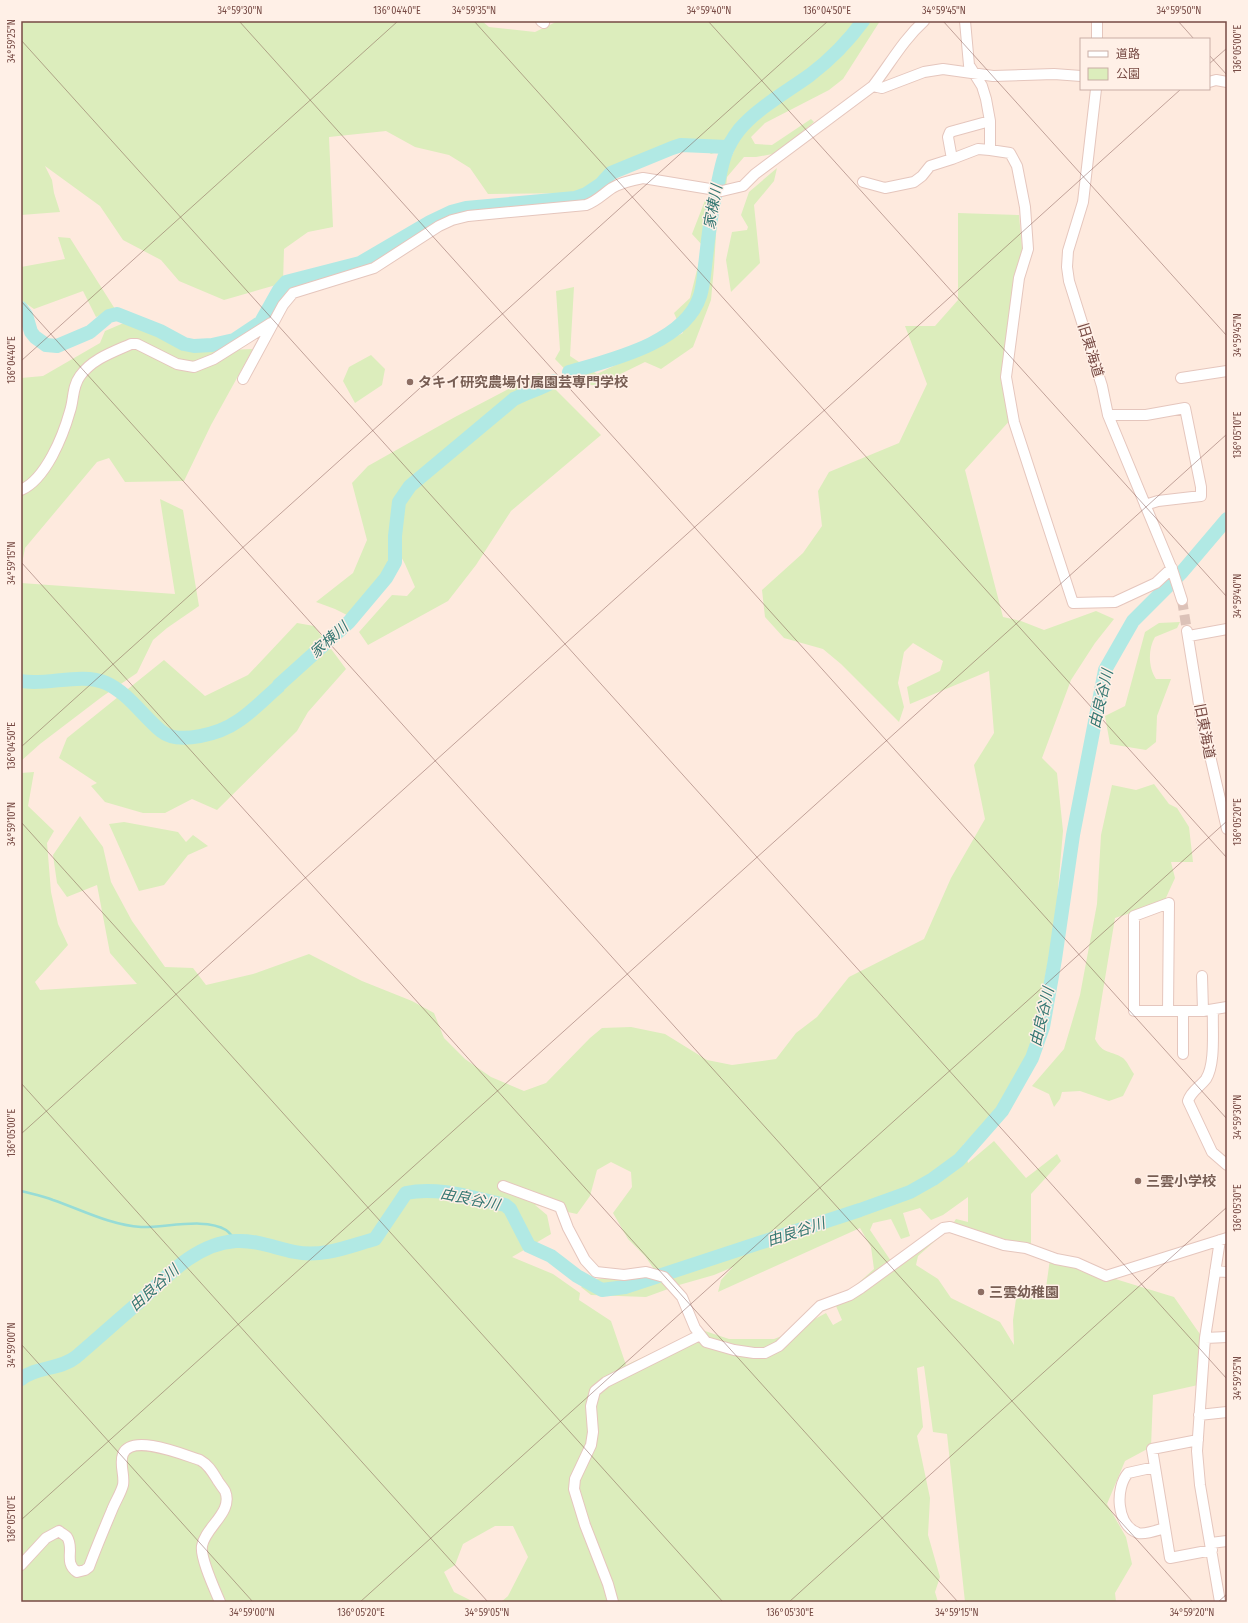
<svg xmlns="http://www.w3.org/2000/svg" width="1248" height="1623" font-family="'Fira Sans Condensed','Noto Sans JP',sans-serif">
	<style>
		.green { fill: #dcedbc }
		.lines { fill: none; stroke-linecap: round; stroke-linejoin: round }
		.stream { stroke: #97dcd6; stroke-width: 2.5 }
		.river { stroke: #b1e9e4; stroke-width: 14 }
		.minor-tunnel { stroke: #dcc2b8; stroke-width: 10; stroke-dasharray: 10 5; stroke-linecap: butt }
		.minor-casing { stroke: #e5c6bd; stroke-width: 12 }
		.minor { stroke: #fff; stroke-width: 10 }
		.ticks { fill: none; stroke: #774a44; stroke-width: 1; stroke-opacity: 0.45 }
		.education-dot { fill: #8d6e63; stroke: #fff0e7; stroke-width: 1.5 }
		.labels { text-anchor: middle; stroke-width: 3; stroke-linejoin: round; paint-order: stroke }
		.street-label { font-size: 14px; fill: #774a44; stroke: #fff0e7 }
		.education-label { font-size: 14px; font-weight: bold; fill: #785e54; stroke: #fff0e7; text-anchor: start }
		.water-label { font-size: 15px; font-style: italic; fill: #347772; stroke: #fff0e7 }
		.neatline { fill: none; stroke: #774a44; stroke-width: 1.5 }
		.ticks-label { font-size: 10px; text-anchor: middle; fill: #774a44 }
	</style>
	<rect width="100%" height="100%" fill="#feeade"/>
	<path class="green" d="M21,21H482L489,27L535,32L558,21H880L843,79L829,90L765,123L751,137L755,144L772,145L811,119L814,122L778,153L756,157H744L727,177L726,188L723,182L729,162L734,151L729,148L711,154L695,140L672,146L634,164L582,193L488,194L470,168L449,155L415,147L386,131L329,137L333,227L308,232L284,249L283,283L224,300L179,281L161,260L123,240L100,206L45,166L52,180L54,193L60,212L21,215Z
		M777,168L774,181L754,205L760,263L731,292L726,260L732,232L747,230L748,227L741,215L749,192Z
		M706,198L718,201L714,267L711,300L693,347L661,369L645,362L598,385H580L555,359L560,350L556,291L574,287L570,356L597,374L683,333L674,313L690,298L703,246L692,234Z
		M958,213L1019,215L1023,259L1001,375L1012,418L965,470L1003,617L1021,621L1044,630L1096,611L1114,619L1095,643L1071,680L1042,758L1057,773L1063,831L1055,924L1031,1052L997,1110L963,1145L968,1163L994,1141L1026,1178L1057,1154L1061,1161L1031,1194V1246L952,1225L956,1219L968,1222V1197L943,1215L931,1220L920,1208L903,1213L910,1236L901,1239L891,1219L873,1223L870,1230L891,1261L846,1294L874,1269L871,1247L860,1228L718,1292L721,1280L733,1267L714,1275L679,1285L646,1297L591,1295L581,1287L589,1280L656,1272L645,1256L628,1239L613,1213L632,1187L631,1172L611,1162L597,1170L590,1196L577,1214L535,1205L547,1215L551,1234L512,1257L553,1274L580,1293L579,1300L611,1321L626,1365L702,1330L729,1339H774L787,1334L826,1313L833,1325L842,1320L836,1306L944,1233L918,1256L916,1265L938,1279L951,1298L1000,1322L1014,1345L1013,1320L1018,1285L1045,1295L1050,1259L1174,1297L1202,1337L1198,1385L1153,1395L1151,1447L1125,1461L1107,1504L1126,1537L1132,1564L1115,1593L1116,1602H965L947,1434L933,1432L924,1366L917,1368L923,1427L917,1436L930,1498L928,1535L940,1577L935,1592L938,1602H501L508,1596L528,1557L513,1526H495L463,1544L455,1565L444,1572L454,1592L474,1602H21V773L34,772L28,806L54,831L47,843L51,892L58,924L68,945L35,982L40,990L137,984L110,953L97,885L67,897L57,883L53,855L80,816L103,847L111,882L132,921L165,967L193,968L206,985L253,974L309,954L362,981L412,1001L434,1013L444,1038L465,1059L491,1077L524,1091L546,1083L590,1038L602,1028L631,1027L665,1034L707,1060L732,1065L776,1059L796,1033L817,1017L849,977L924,939L951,878L985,819L974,765L994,733L989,671L910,704L907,687L940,671L943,661L913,643L904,652L898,683L904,707L899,722L841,664L823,649L784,638L765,617L762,590L803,553L822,526L818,491L829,472L899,443L927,384L905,326H935L958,300Z
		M58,237L70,238L115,309L96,317L83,291L34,309L21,300V267L65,259Z
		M133,319L200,351L253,349L211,425L184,481L125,482L109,458L97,462L25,548L21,569V378L43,376L100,343L105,331Z
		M371,355L385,369L382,385L355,403L343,381L349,367Z
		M539,373L601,435L511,511L476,565L448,601L368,645L359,632L392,595L407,596L415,587L405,564L397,549L377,585L353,618L335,609L316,602L353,573L367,540L352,483L368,466L455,417Z
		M160,499L183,510L199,606L167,628L153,640L137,673L103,696L40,744L21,761V583L175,594Z
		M1180,622L1177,628L1155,637C1148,649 1148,667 1156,679H1171L1157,716L1156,742L1146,750L1110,744L1105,716L1125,706L1145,632L1159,623Z
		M297,623L314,626L346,669L308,712L297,731L217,810L192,799L165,813H143L105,802L91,786L97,783L59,758L67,738L164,660L205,696L248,675Z
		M1154,784L1169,804L1177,808L1189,827L1193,862H1171L1175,878L1164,902L1115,918L1095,1039C1103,1055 1111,1050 1123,1058C1127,1061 1131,1070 1134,1074L1123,1096L1109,1101L1080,1091L1062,1092L1060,1099L1054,1107L1049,1094L1032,1086L1064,1049L1080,995L1097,904L1101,835L1112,785L1136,790Z
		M124,822L178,832L186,842L193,835L208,846L188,855L164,885L139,891L109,824Z"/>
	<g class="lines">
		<path class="stream" d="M21,1191C32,1194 43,1196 53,1200C82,1210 110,1225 141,1227C164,1228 206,1217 226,1230C230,1233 233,1237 236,1241"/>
		<path class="river" d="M21,308L26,315L31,332L35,337L46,345L57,346L90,332L109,316L117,314L160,331L184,344L194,346L212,345L234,340L261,322L279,290L286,282L360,263L430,222L451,212L466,208L575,198L586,194L601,184L611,173L672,148L681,145L727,147
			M569,372C610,360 685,343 700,296C703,287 704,276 705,266C708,241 710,217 716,192C722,167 722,152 739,130C756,109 788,91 810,75C831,59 847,43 863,21
			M21,681C47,686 81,672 106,683C128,693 142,715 161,731C179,746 221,733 238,721C253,711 265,698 278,687L279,685L349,622L386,578L395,562V536L399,502L410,486L514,399C527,392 541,389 554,381
			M21,1379C37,1366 60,1370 76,1357C97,1339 117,1321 138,1303C165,1278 196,1243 236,1241C257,1240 275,1248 295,1252C322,1258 350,1246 375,1239L406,1193C438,1186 473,1198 505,1205L510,1209L529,1246L551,1256L577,1276L602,1290L625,1287L860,1210L910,1192L933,1179L959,1160L1002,1111L1032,1058L1043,1027L1055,959L1073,835L1105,670L1133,621L1182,572L1227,519"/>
		<path class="minor-tunnel" d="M1182,600L1187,631"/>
		<g class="minor-casing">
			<path id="minor" d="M541,21L544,23
				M965,21L969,65L982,86L986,99L990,121V150L1010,153L1017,166L1025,207L1028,249L1019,278L1006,377L1014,422L1073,603L1115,602L1156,583L1172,568
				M1097,21V39
				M1209,82L1216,80L1227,82
				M873,86L882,88L924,72L943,69L993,76L1054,74L1081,76
				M1096,89L1083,202L1068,251L1067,267L1069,281L1102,386L1108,415L1173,572L1182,600
				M952,159L948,137L950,132L990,121
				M863,182L885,188L914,182L922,176L930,166L952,159L978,149L990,150
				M1181,378L1227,371
				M243,379L283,305L293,293L374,268L439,226L452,220L468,216L586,205C597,201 603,194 612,188C622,182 632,180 643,178L722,191L743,186L755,174L873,86C890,64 903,40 924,21
				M1108,415H1146L1185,408L1201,487V496L1158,501L1145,505
				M21,490C46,479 63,436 70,411C74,399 72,387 80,376C92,359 113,352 131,344H137L177,364L194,367L214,359L271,323
				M1187,631L1201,717L1227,829
				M1189,636L1227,629
				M1202,976L1203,1011
				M1213,1010C1212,1029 1216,1063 1206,1079C1200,1087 1191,1091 1188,1101L1212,1152L1227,1165
				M1168,1011L1169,903L1134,916V1011H1203L1227,1007
				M1183,1011V1054
				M503,1186L560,1207L568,1228L585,1260L596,1272L624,1275L646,1272L664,1277L682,1297L695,1328L706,1342L734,1350L754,1353H765L779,1346L820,1306L850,1295L861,1288L943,1228L950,1227L1004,1245L1026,1248L1056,1259L1077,1263L1106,1276L1227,1238
				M1215,1271L1227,1272
				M1205,1338L1227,1337
				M1199,1415L1227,1412
				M1198,1440L1152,1449L1170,1558L1212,1550
				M1155,1467L1128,1473C1115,1488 1116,1525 1138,1533C1145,1535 1158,1530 1165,1528
				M1211,1543L1227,1541
				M21,1565L46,1538L59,1531C61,1533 65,1535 67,1537C75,1549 63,1562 77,1572L85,1570L89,1567C96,1548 104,1529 112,1510C115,1502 121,1493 123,1485C125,1475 119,1464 123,1454C132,1433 184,1455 200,1460C209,1465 213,1473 218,1481C220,1484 223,1488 225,1491C234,1512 205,1527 202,1546C200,1558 215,1590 220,1602
				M613,1602L608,1584L585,1525L574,1489L575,1479L591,1445L593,1432L591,1406L595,1391L606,1382L700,1335
				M1220,1602L1200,1485L1197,1451L1205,1338L1220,1240"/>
		</g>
		<use href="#minor" class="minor"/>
	</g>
	<path class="ticks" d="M239,21L1227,1119M474,21L1227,858M708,21L1227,597M943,21L1227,336M1178,21L1194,39M21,40L1227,1379M1209,55L1227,75M1209,64L1227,48M21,301L1193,1602M21,361L398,21M21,562L958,1602M21,747L828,21M21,822L723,1602M21,1083L488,1602M21,1134L1181,89M21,1344L253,1602M21,1520L1227,434M360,1602L1227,821M789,1602L1227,1207M1218,1602L1227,1594"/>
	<g class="education-dot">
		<circle cx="410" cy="382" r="4"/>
		<circle cx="1138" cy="1181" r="4"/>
		<circle cx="981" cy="1292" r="4"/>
	</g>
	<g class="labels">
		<g class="street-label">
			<text transform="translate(1091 350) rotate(73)" y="5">旧東海道</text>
			<text transform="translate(1205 731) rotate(79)" y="5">旧東海道</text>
		</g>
		<g class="education-label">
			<text x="418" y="387">タキイ研究農場付属園芸専門学校</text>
			<text x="1146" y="1186">三雲小学校</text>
			<text x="989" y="1297">三雲幼稚園</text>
		</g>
		<g class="water-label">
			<text transform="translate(713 207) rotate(-80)" y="5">家棟川</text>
			<text transform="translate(329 640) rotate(-42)" y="5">家棟川</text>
			<text transform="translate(1101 699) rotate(-77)" y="5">由良谷川</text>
			<text transform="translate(1042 1017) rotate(-77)" y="5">由良谷川</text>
			<text transform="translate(470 1199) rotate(12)" y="5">由良谷川</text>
			<text transform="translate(796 1232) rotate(-18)" y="5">由良谷川</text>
			<text transform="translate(154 1288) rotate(-42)" y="5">由良谷川</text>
		</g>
	</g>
	<rect width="1248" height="1623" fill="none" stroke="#fff0e7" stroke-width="44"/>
	<rect x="1080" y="38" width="130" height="52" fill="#fff0e7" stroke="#c9aea6"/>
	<rect x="1088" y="51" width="20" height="6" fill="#ffffff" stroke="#c9aea6"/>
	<text x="1116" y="58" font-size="12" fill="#774a44">道路</text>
	<rect x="1088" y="68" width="20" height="12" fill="#dcedbc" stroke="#c9aea6"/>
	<text x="1116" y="78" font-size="12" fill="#774a44">公園</text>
	<rect x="22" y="22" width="1204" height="1579" class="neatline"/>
	<g class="ticks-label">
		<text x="240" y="14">34°59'30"N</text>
		<text x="397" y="14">136°04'40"E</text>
		<text x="474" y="14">34°59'35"N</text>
		<text x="709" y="14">34°59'40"N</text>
		<text x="827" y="14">136°04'50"E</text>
		<text x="944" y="14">34°59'45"N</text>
		<text x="1179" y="14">34°59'50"N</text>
		<text transform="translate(11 41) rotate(-90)" y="4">34°59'25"N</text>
		<text transform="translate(1237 49) rotate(-90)" y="4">136°05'00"E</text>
		<text transform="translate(1237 335) rotate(-90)" y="4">34°59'45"N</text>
		<text transform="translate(11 360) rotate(-90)" y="4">136°04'40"E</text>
		<text transform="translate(1237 435) rotate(-90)" y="4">136°05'10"E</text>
		<text transform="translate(11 563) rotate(-90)" y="4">34°59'15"N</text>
		<text transform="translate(1237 596) rotate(-90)" y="4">34°59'40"N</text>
		<text transform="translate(11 746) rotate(-90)" y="4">136°04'50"E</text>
		<text transform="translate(1237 822) rotate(-90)" y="4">136°05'20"E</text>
		<text transform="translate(11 824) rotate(-90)" y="4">34°59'10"N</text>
		<text transform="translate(1237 1117) rotate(-90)" y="4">34°59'30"N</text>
		<text transform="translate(11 1133) rotate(-90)" y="4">136°05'00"E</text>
		<text transform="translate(1237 1208) rotate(-90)" y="4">136°05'30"E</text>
		<text transform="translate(11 1345) rotate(-90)" y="4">34°59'00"N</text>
		<text transform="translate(1237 1378) rotate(-90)" y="4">34°59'25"N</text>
		<text transform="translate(11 1519) rotate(-90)" y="4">136°05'10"E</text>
		<text x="252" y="1616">34°59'00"N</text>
		<text x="361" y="1616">136°05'20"E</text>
		<text x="487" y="1616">34°59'05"N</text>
		<text x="790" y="1616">136°05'30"E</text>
		<text x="957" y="1616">34°59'15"N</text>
		<text x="1192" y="1616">34°59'20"N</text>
	</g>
</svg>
